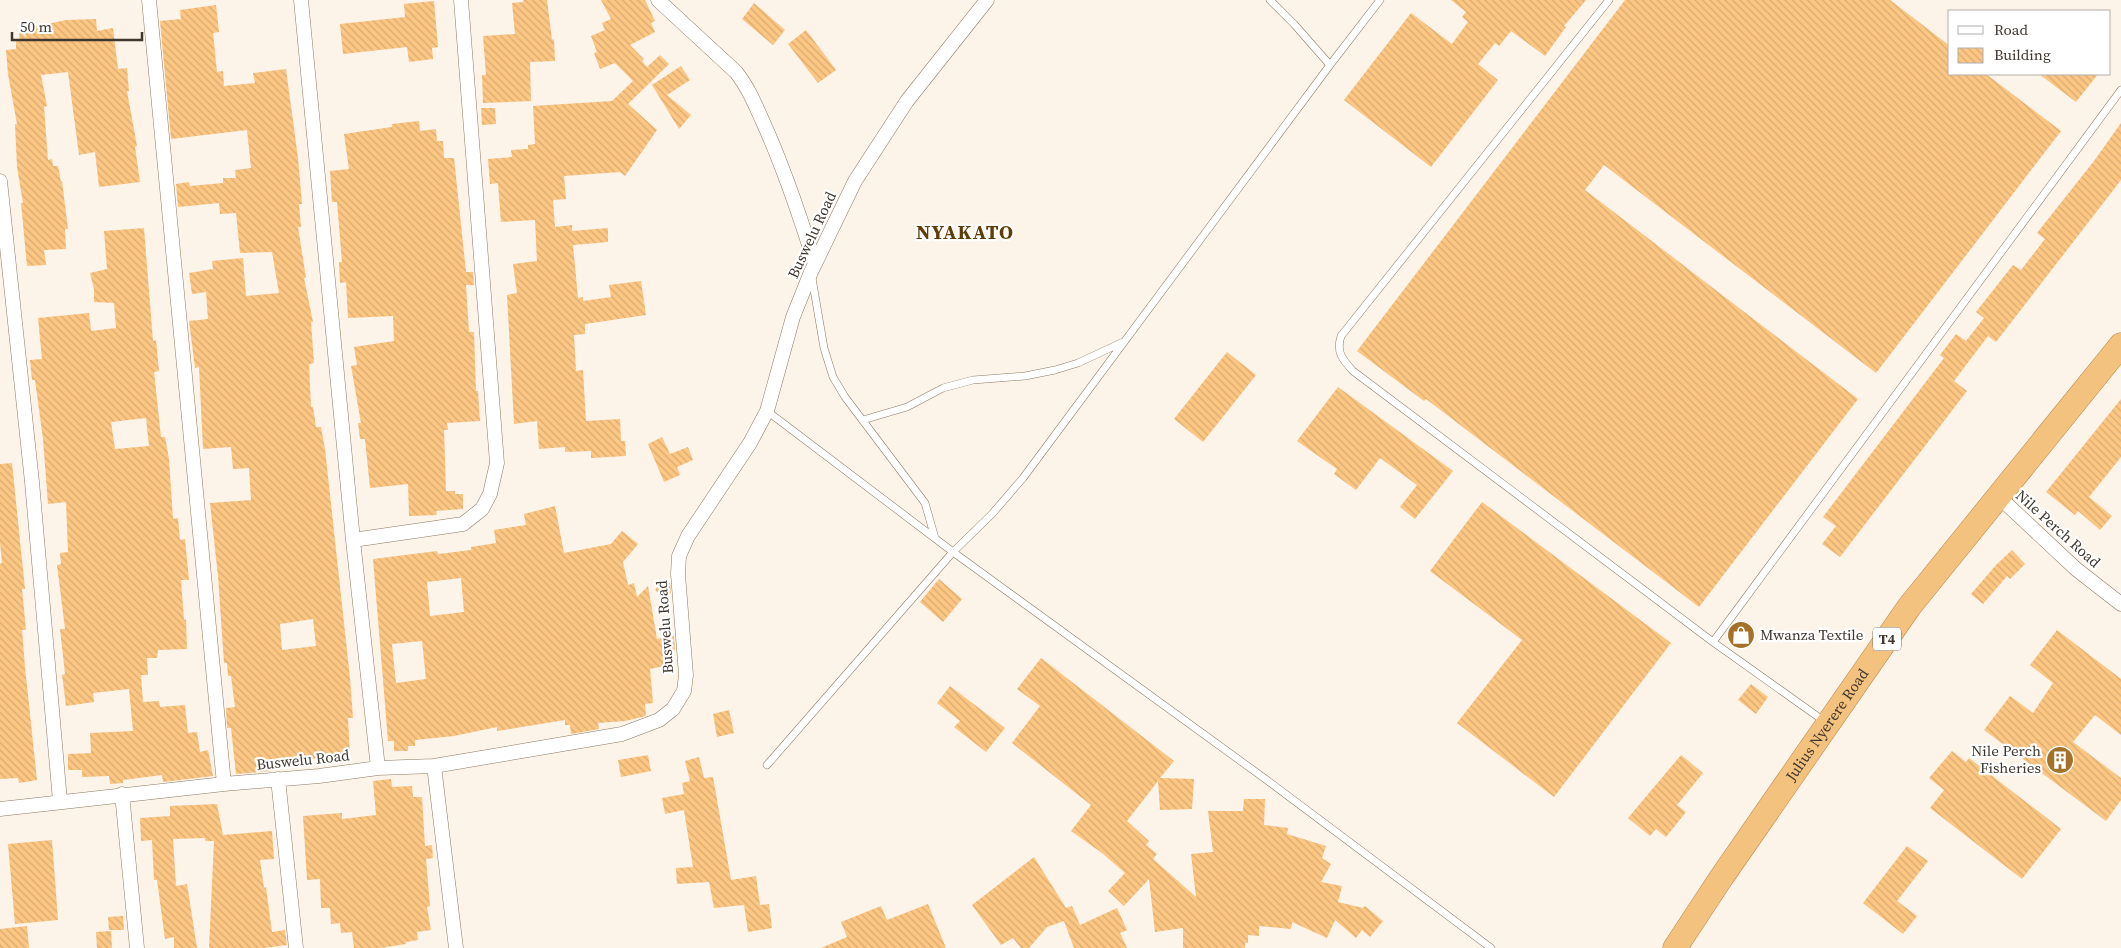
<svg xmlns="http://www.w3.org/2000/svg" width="2121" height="948" font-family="'Source Serif 4',serif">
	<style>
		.building { fill: url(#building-back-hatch); fill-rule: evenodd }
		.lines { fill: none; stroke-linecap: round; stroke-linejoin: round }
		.service-casing { stroke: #8c7a63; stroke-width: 8 }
		.minor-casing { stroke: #8c7a63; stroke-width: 15 }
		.trunk-casing { stroke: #b4884e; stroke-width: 25 }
		.service { stroke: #fff; stroke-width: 7 }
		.minor { stroke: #fff; stroke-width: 14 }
		.trunk { stroke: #f4c27f; stroke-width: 24 }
		.labels { text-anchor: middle; stroke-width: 4.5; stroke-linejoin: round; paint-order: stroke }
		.shield { fill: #fff; stroke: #79746d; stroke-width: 1 }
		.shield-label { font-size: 14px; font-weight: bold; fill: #40382e }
		.street-label { font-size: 15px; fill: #40382e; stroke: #fff }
		.poi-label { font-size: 15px; fill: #40382e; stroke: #fff; text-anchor: start }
		.district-label { font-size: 20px; font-weight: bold; letter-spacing: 1px; fill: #5f3d05; stroke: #fff }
	</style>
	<defs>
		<pattern id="building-back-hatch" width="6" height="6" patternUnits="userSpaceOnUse" patternTransform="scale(1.25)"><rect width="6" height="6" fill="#fcc683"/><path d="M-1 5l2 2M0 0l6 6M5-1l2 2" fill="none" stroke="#d9ab71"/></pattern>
	</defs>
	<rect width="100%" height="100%" fill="#fcf3e9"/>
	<path class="building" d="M523,0H547L552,40L554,39L555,61L530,62L531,101L483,103L482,75H486L483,36L515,34L512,3L523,2Z
		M601,0H645L655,21L651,23L655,32L630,45L644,59L642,61L647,67L660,55L669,64L628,104L657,130L625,176L620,172L564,176L566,199L553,200L555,227L572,225V231L608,228V242L573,245L578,298L583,297V301L611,297L609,285L641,281L646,315L585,324V334L574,335L576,371L583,370L586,421L620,419L621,441H625L626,456L591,458V451L565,452V447L539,449L537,421L514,424L507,295L517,293L513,264L537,261L535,220L501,222L498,183L490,184L488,159L512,157L511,150L528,149V145L535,144L533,106L612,101L633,81L615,63L600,69L594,53L597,52L591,36L605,30L602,23L611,19Z
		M1451,0H1586L1564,26L1566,27L1545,56L1511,31L1499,46L1495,43L1478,64L1498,80L1431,167L1344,100L1411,13L1452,44L1468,22L1462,17L1466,12Z
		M1625,0H1890L1950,46V74H1986L2061,131L1876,373L1604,165L1585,190L1858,399L1699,607L1426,399L1424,401L1357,351Z
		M434,1L438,47L432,48L433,59L409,62L407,47L343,54L340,24L405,17L404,4Z
		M754,3L785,30L773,45L742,19Z
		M216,5L219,32L213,33L217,72L223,71L224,86L255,83L253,73L286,69L298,158L302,204H299L301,227H298L306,278H304L313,322H311L314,363L309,364L311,407H313L316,427H321L325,449L350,678L353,718H348L350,756L273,762V771L236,774L231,728H227L226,708L235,707L231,676H228L227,663H224L218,576L210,503L251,500L249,468L233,469L231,447L203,449L199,367L195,368L189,321L208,319L206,292L192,294L189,273L213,269L212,261L243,258L246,296L279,293L272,252L240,253L236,213L220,214L219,203L178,207L176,184L189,182L190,186L223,183V178H236L235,170L251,168L247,130L171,139L160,21L181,19L180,10ZM313,619L316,646L282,650L280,624Z
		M96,19L97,31L113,28L118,69L127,68L129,91H127L137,146L135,147L140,182L99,187L95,152L79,155L68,72L41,75L47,106L44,107L48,160L52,159L53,166H58L61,182L62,181L68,229H65L66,249L44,250L46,265L27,266L21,203H23L17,167L15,124H17L8,74L6,50L16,49V40H19L20,25L38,26L66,20Z
		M806,30L836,70L818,83L788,44Z
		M681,66L690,80L667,95L691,115L679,129L652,85Z
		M2039,74H2098L2076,102Z
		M481,108H495L496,124L482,125Z
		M419,121L420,131L436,129L437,141H443L444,158H454L466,272H473L474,285H466L469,332H474L476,391H478L480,421L447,423L448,430H444L446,491H455V494H463V509L436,511L437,515L409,516L408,484L370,488L365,439H360L358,423H361L351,366L357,365L354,347L394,341L393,316L348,318L346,282L340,283L339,262H342L337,202H332L330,171L349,169L344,134L392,127V124Z
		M2121,123V180L1996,342L1988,336L1954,381L1967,391L1840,557L1822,544L1836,526L1823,517L1944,358L1940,355L1956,334L1966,341L1984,318L1976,312L2013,265L2021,270L2045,239L2037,233L2094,161Z
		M144,228L153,341L156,340L159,371L154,372L161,437H165L169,459L173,519L178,518L180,540L185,539L189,580H181L184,620L186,619L187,649L158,650L157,658H147L148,675H141L143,702L159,701L160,707L185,705L188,733L197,732L200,752L208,750L213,776L163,782L162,775L123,780V783L110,784L109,776L82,777V770H68V754L91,753L90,733L133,731L129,689L93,693L94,702L66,706L62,675L65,674L60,629H65L57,565L61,564L60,553L68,552L66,502L48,504L43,439L35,380H32L30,360L42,359L38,318L89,313L91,331L116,328L114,303L94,302V289L90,273L107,269L104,231ZM146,418L149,446L115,449L111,422Z
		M1227,352L1256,375L1203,442L1174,419Z
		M1338,387L1453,471L1415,519L1400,507L1417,485L1380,458L1356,490L1334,474L1337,469L1297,441Z
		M2121,399V457L2089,497L2112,516L2100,530L2078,511L2075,515L2046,492Z
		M662,437L670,454L688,447L693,460L677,467L680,475L664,482L648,444Z
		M12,463L25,589H22L26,630H22L25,667L37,780L19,783L18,778L0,779V564L2,563L0,543V464Z
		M1482,502L1671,643L1554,797L1457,723L1522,640L1430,571Z
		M555,506L564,553L611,544L622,531L638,544L623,562L628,585L634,583L637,597L648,586L657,639L674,636L675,650H672L674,664L650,669L653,703L645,704L646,716L625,721L598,723L599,729L571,734L570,725H565V720L497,731V727L454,736L415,740V746H408V751H394V741H388L373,559L437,551L438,554L471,550V547L496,543L494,530L526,525L524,514ZM461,578L464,612L430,616L427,582ZM422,641L426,679L396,683L392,644Z
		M2012,550L2025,564L2010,579L2007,576L1983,604L1971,594L1996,565Z
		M665,579L670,583L671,593L665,599L655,590Z
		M939,579L962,599L943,622L920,602Z
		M2057,630L2121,679V735L2095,715L2073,742L2121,778V800L2106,821L1984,730L2010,696L2033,713L2053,683L2030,665Z
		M1041,658L1174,761L1160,778L1194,779L1192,809L1160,810L1158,781L1127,821L1149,841L1146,845L1157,854L1153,859L1196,897L1191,854L1213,852L1208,811H1243L1244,799H1265L1264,825L1288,828L1287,834L1326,846L1322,858L1331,864L1321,882L1342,886L1338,902L1363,908L1365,906L1383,921L1370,937L1362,930L1356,938L1335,920L1327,938L1292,922L1291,929L1259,926V936L1248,935V943H1245V948H1183V928L1155,932L1149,879L1124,906L1108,891L1125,873L1102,853L1071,831L1091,805L1012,743L1040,706L1017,689Z
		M1751,684L1768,697L1756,714L1738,700Z
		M950,686L1005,728L986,752L954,727L960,721L937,703Z
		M729,710L734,733L717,737L713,714Z
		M1952,751L1966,762L1969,758L2061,829L2022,879L1930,808L1944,790L1929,778Z
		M648,755L651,771L621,777L618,760Z
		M1681,755L1703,773L1677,805L1686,812L1666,837L1656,829L1650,836L1628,818Z
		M699,757L704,778L713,777L731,880L756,876L760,905L769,904L772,928L748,932L744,905L714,908L709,882L677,884L676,868L693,867L684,810L665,814L662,798L684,794L682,783L690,781L685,761Z
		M391,779L392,787L412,786L413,797H422L425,846L432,845L433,858L426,859L430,906L427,907L431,930L417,932L418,940L406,942V944L381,948H354L352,932L341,933L340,923L331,924L330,908H321L320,879L307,880L303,816L342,813V819L376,815L373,781Z
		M217,804L223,835L272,831L274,859L260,860L264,888L266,887L272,932L285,930L287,945L264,948H209L214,841H205V838L173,839L176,886L187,884L197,948H174V937L165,939L157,880H154L152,840L141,841L140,818L170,816V806Z
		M52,840L58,920L15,924L8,844Z
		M1907,846L1928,861L1897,901L1917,916L1903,934L1863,903Z
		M1034,857L1066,908L1072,906L1080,925L1117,908L1127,930L1120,933L1127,948H1074L1064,921L1047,927L1029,948H1021L1013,938L1001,945L972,905Z
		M928,904L946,948H821L847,937L841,922L881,906L887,920Z
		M123,916L124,930H109L108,917Z
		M27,926L29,948H0V929Z
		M111,931L112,948H97L96,932Z"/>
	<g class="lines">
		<g class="service-casing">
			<path id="service" d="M1270,0L1294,24L1330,65
				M1609,0L1341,336C1336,352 1342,359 1353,371L1713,642L1824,721
				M812,278L824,348L833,377L845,397L925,503L935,538
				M767,411L953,552L1264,778L1491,948
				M863,420L907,407L943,388L973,380L1025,376L1055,370L1078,363L1123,342
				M1713,642L2121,90
				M767,765L953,552L992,514L1023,478L1330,65L1380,0"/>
		</g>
		<g class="minor-casing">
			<path id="minor" d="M149,0L224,784
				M301,0L353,540L378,768
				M658,0L736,72C748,87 755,104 763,122C784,168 800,216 815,264
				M0,181L32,482L60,801
				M1998,496L2076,569L2121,604
				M353,540L463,524L482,509L490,494L497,463L461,0
				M434,766L456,948
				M278,779L296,948
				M122,794L137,948
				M0,809L224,784L319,776L378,768L434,766L622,734L659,720L673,709L684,691L686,675L678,574L679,556L688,536L750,443L767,411L793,317L811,272L855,181L907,101L987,0"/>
		</g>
		<g class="trunk-casing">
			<g id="trunk">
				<path id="s1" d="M1675,948L1721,878L1909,607L2121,345"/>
			</g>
		</g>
		<use href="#service" class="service"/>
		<use href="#minor" class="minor"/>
		<use href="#trunk" class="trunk"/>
	</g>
	<defs>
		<g id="shop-disc" transform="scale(1.4375)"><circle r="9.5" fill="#a37127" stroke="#fff"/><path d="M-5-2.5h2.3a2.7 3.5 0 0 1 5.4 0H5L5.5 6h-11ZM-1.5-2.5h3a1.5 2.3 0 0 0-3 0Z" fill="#fff"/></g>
		<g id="building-disc" transform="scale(1.4375)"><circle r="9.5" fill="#a37127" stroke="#fff"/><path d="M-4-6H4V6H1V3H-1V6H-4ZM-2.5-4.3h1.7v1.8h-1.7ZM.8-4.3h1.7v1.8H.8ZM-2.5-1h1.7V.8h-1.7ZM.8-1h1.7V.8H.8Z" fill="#fff"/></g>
	</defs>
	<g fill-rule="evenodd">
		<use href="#shop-disc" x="1741" y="635"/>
		<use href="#building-disc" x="2060" y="760"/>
	</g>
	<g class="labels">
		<rect class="shield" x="1873" y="627.5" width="28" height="23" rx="4"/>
		<g class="shield-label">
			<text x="1887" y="644">T4</text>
		</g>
		<g class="street-label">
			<text transform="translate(812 235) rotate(-65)" y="5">Buswelu Road</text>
			<text transform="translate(2058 529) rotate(42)" y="5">Nile Perch Road</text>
			<text transform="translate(665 627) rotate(-94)" y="5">Buswelu Road</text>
			<text dy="5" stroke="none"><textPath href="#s1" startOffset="270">Julius Nyerere Road</textPath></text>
			<text transform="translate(303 760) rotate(-6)" y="5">Buswelu Road</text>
		</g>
		<g class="poi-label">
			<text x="1760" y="640">Mwanza Textile</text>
			<text x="2041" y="756" text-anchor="end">Nile Perch<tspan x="2041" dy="17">Fisheries</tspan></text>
		</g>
		<g class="district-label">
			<text x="965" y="239">NYAKATO</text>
		</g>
	</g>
	<rect x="1948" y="10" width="162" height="65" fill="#ffffff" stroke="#b3afab"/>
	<rect x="1958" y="26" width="25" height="8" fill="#ffffff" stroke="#b3afab"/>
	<text x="1994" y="35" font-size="15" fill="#40382e">Road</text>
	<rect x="1958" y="48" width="25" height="15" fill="url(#building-back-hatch)" stroke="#b3afab"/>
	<text x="1994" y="60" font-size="15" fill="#40382e">Building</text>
	<path d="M12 32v8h130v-8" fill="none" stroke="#40382e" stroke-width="2.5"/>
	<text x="20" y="32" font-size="15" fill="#40382e" stroke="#ffffff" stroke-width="4" paint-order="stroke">50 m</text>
</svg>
